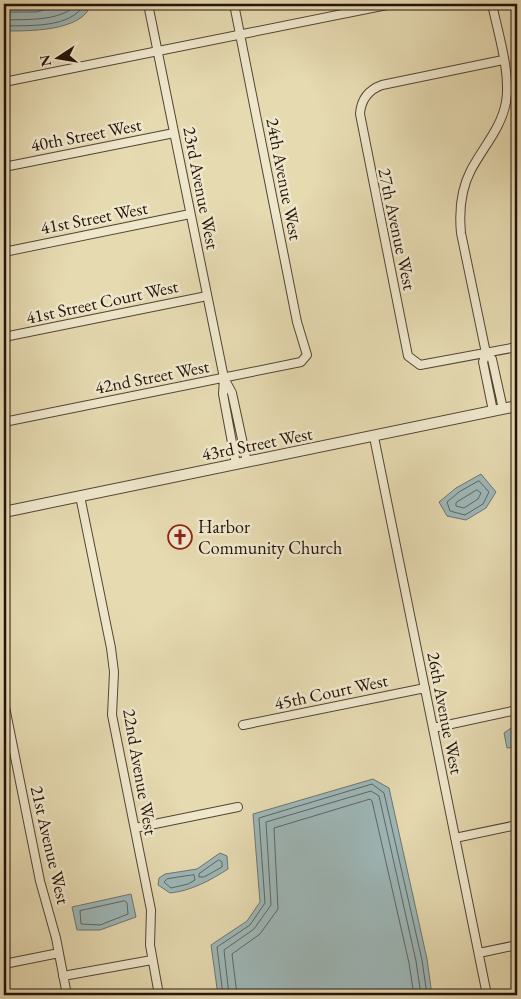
<svg xmlns="http://www.w3.org/2000/svg" width="521" height="999" font-family="'EB Garamond',serif">
	<style>
		.water { fill: #9db7b8; stroke: #6d7572 }
		.lines { fill: none; stroke-linecap: round; stroke-linejoin: round }
		.shore { stroke: #606561; stroke-width: 1 }
		.minor-casing { stroke: #544534; stroke-width: 10 }
		.tertiary-casing { stroke: #544534; stroke-width: 12 }
		.minor { stroke: #efe7cc; stroke-width: 8 }
		.tertiary { stroke: #efe7cc; stroke-width: 10 }
		.labels { text-anchor: middle; stroke-width: 5; stroke-linejoin: round; paint-order: stroke }
		.street-label { font-size: 18px; fill: #24130a; stroke: #efe7cc }
		.poi-label { font-size: 18px; fill: #24130a; stroke: #efe7cc; text-anchor: start }
	</style>
	<rect width="100%" height="100%" fill="#e6dab1"/>
	<filter id="stains"><feTurbulence type="fractalNoise" baseFrequency=".004" numOctaves="4"/><feColorMatrix values="0 0 0 0 .2 0 0 0 0 .09 0 0 0 0 .02 0 0 0 .5 -.17"/></filter>
	<radialGradient id="worn" r=".72"><stop offset=".6" stop-color="#630" stop-opacity="0"/><stop offset="1" stop-color="#630" stop-opacity=".3"/></radialGradient>
	<path class="water" d="M4,4H91C83,32 27,31 4,31Z
		M481,474L496,492L486,508L466,520L447,516L439,502L456,488Z
		M517,724V747L507,748L504,733Z
		M373,779L389,788L427,959L432,995H218L211,945L247,921L260,902L253,814Z
		M220,853L227,856L228,869C211,880 191,891 170,893L158,885L159,878L165,874L197,869Z
		M131,894L136,917L100,930H77L72,907Z"/>
	<g class="lines">
		<path class="shore" d="M4,12H36L67,4
			M4,20C29,19 59,22 78,4
			M4,26C30,25 70,29 85,4
			M479,481L489,492L483,504L465,515L450,511L447,502L459,492Z
			M477,490L481,493L478,499L464,508L456,506V503Z
			M219,860L222,862V867L204,877H199V874Z
			M194,875L195,880L188,884L171,888L164,882L167,879Z
			M125,901L127,903L128,914L100,925L81,924L80,911Z
			M223,995L217,947L250,925L265,903L259,818L372,784L384,793L422,960L427,995
			M229,995L224,950L254,929L271,905L266,822L371,791L379,796L416,961L421,995
			M237,995L232,954L260,934L278,909L274,828L370,799L372,801L409,963L414,995"/>
		<g class="minor-casing">
			<path id="minor" d="M148,4L224,378L232,393L247,462
				M492,4C498,33 511,73 506,102C501,129 483,147 471,170C461,189 459,212 461,233L486,353L483,362L493,411
				M503,60L382,85C368,90 361,100 360,114L408,356L420,365L517,347
				M4,82L392,4
				M4,167L174,133
				M4,252L190,214
				M4,337L207,296
				M486,353L492,359L503,409
				M224,378L223,394L236,464
				M4,422L301,362L307,355L297,322L234,4
				M374,437L487,995
				M80,496L111,648L114,672L112,715L151,910L150,945L159,995
				M517,613V633
				M4,702L40,881L56,938L67,995
				M243,725L425,688
				M433,728L517,710
				M135,828L238,807
				M455,838L517,825
				M479,953L517,945
				M4,964L59,953
				M63,976L152,960"/>
		</g>
		<g class="tertiary-casing">
			<path id="tertiary" d="M4,512L517,406"/>
		</g>
		<use href="#minor" class="minor"/>
		<use href="#tertiary" class="tertiary"/>
	</g>
	<defs>
		<g id="church-ring" transform="scale(1.25)"><circle r="9.5" fill="#efe7cc" stroke="#8f2418" stroke-width="1.5"/><path d="M-1.2-6h2.4v3.5h3.3v2.4h-3.3V6h-2.4V-.1h-3.3v-2.4h3.3Z" fill="#8f2418"/></g>
	</defs>
	<g fill-rule="evenodd">
		<use href="#church-ring" x="180" y="537"/>
	</g>
	<g class="labels">
		<g class="street-label">
			<text transform="translate(86 135) rotate(-11)" y="6">40th Street West</text>
			<text transform="translate(284 179) rotate(79)" y="6">24th Avenue West</text>
			<text transform="translate(201 188) rotate(79)" y="6">23rd Avenue West</text>
			<text transform="translate(94 218) rotate(-11)" y="6">41st Street West</text>
			<text transform="translate(397 229) rotate(78)" y="6">27th Avenue West</text>
			<text transform="translate(102 302) rotate(-12)" y="6">41st Street Court West</text>
			<text transform="translate(152 377) rotate(-11)" y="6">42nd Street West</text>
			<text transform="translate(257 444) rotate(-11)" y="6">43rd Street West</text>
			<text transform="translate(331 692) rotate(-12)" y="6">45th Court West</text>
			<text transform="translate(445 713) rotate(79)" y="6">26th Avenue West</text>
			<text transform="translate(140 772) rotate(80)" y="6">22nd Avenue West</text>
			<text transform="translate(50 845) rotate(77)" y="6">21st Avenue West</text>
		</g>
		<g class="poi-label">
			<text x="198" y="533">Harbor<tspan x="198" dy="21">Community Church</tspan></text>
		</g>
	</g>
	<rect width="521" height="999" fill="none" stroke="#e6dab1" stroke-width="20"/>
	<rect x="5" y="5" width="511" height="989" fill="none" stroke="#24130a" stroke-width="2.5"/>
	<rect x="10" y="10" width="501" height="979" fill="none" stroke="#24130a"/>
	<g transform="translate(58 58) rotate(258)" stroke="#efe7cc" stroke-width="4" paint-order="stroke">
	<path d="M0-4L9 19L0 12L-9 19Z" fill="#24130a"/>
	<text y="-8" font-size="14" font-weight="bold" text-anchor="middle" fill="#24130a">N</text>
	</g>
	<rect width="100%" height="100%" filter="url(#stains)"/>
	<rect width="100%" height="100%" fill="url(#worn)"/>
</svg>
